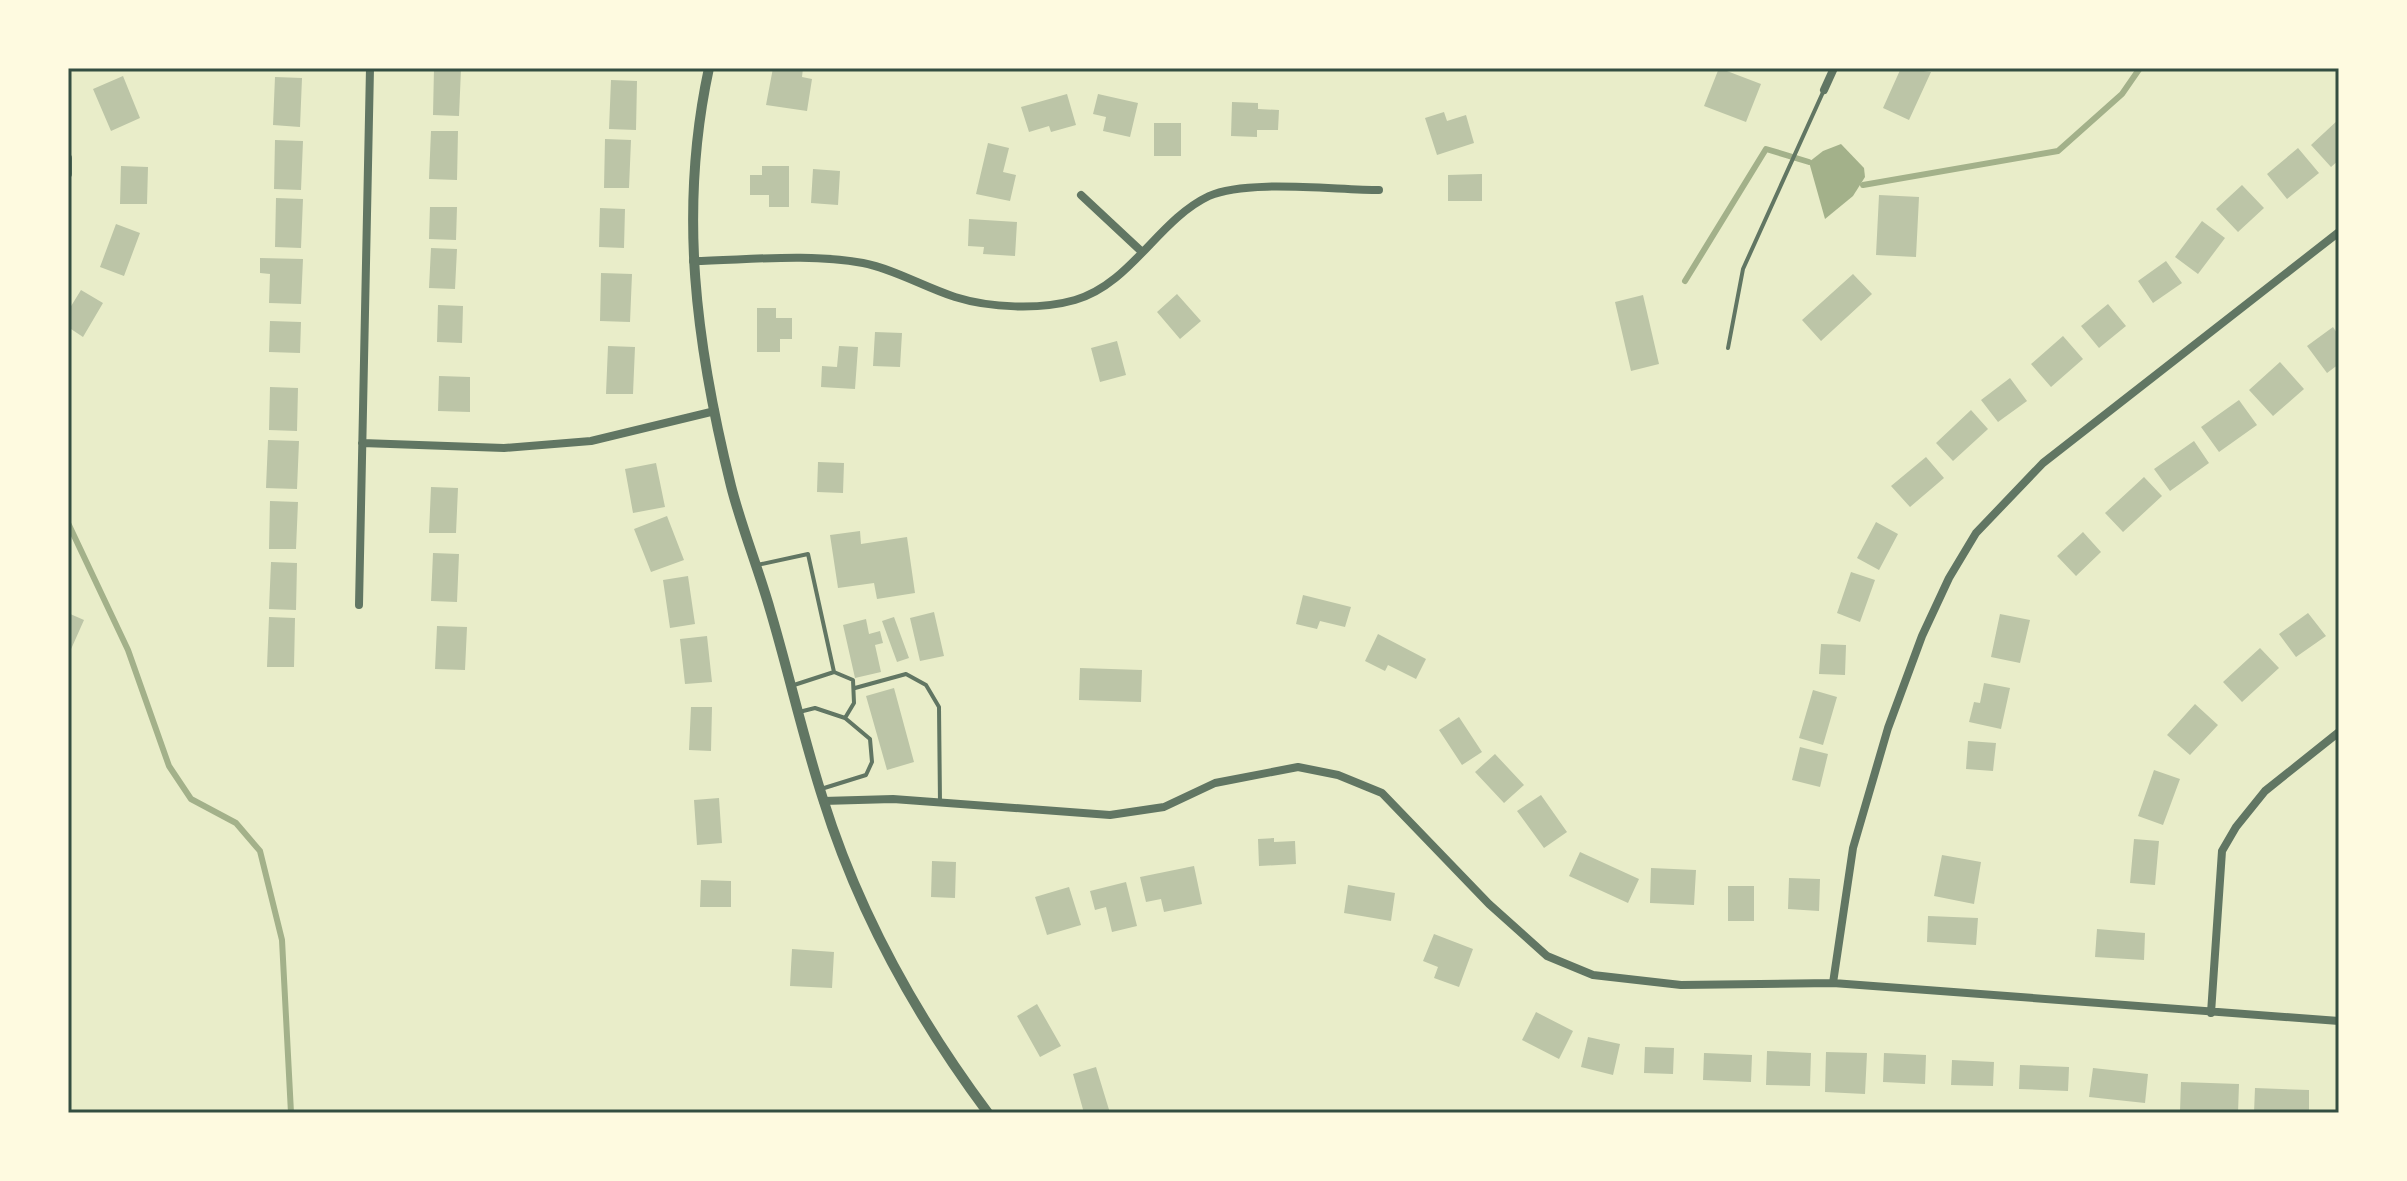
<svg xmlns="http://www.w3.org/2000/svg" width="2407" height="1181" font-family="Manrope,sans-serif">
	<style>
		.water { fill: #a3b18a }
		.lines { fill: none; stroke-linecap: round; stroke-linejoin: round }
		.stream { stroke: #a3b18a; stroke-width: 6 }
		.building { fill: #bcc5a7 }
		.service { stroke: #617663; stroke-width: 4 }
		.minor { stroke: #617663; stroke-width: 8 }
		.tertiary { stroke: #617663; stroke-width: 10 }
		.neatline { fill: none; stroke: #344e41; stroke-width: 3 }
	</style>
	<rect width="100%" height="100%" fill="#e9edc9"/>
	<path class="water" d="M1841,144L1864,168L1865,177L1853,196L1825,219L1809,162L1823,151Z"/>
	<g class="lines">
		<path class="stream" d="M1863,185L2058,151L2122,94L2140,68
			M1685,281L1766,149L1809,162
			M68,523L128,650L169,766L191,799L236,823L260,851L282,940L291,1113"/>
	</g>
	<path class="building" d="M434,68L461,69L459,116L433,115Z
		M773,68H803L802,77L812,79L807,111L766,105Z
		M1719,68L1761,84L1746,122L1704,106Z
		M1901,68L1931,72L1909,120L1883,108Z
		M123,76L140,118L111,131L93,89Z
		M275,77L302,78L300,127L273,125Z
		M611,80L637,81L636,130L609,129Z
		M1067,94L1076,125L1051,132L1049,126L1029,132L1021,107Z
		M1098,94L1138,103L1130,137L1103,131L1106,117L1093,114Z
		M1232,102L1258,103V109L1279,110L1278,130H1257V137L1231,136Z
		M1444,112L1447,121L1466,115L1474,143L1437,155L1425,118Z
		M2339,119V160L2331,167L2311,145Z
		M1154,123H1181V156H1154Z
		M431,131H458L457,180L429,179Z
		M605,139L631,140L629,188H604Z
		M275,140L303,141L301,190L274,189Z
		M988,143L1009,148L1003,172L1016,175L1010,201L976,194Z
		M2298,148L2319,173L2287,199L2267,174Z
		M121,166L148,167L147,204H120Z
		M762,166H789V207H769V195H750V175H762Z
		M813,169L840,171L838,205L811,203Z
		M1482,174V201H1448V175Z
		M2242,185L2264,208L2238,232L2216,209Z
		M1879,195L1919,197L1916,257L1876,255Z
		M276,198L303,199L301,248L275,247Z
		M430,207H457L456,240L429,239Z
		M600,208L625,209L624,248L599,247Z
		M969,219L1017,222L1015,256L983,254L984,247L968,246Z
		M2202,221L2225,238L2198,274L2175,257Z
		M116,224L140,233L124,276L100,267Z
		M431,248L457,249L455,289L429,288Z
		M260,258L303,259L301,304L269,303L270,274L260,273Z
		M2166,261L2182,283L2153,303L2138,281Z
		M601,273L632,274L630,322L600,321Z
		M1853,274L1872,294L1821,341L1802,320Z
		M81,290L103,303L83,337L68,327V311Z
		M1177,294L1201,321L1180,339L1157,312Z
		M1643,295L1659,364L1631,371L1615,302Z
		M2108,304L2126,326L2099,348L2081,326Z
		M438,305L463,306L462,343L437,342Z
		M757,308H776V318H792V339H780V352H757Z
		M270,321L301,322L300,353L269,352Z
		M2333,327L2339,336V364L2327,373L2307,346Z
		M875,332L902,333L900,367L873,366Z
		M2063,336L2083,359L2051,387L2031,364Z
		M1117,341L1126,375L1100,382L1091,348Z
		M608,346L635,347L633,394H606Z
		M839,346L858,347L855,389L821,387L822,366L837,367Z
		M2280,362L2304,389L2273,416L2249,390Z
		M439,376L470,377V412L438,411Z
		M2010,378L2027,401L1998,422L1981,400Z
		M270,387L298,388L297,431L269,430Z
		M2239,400L2257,425L2219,452L2201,427Z
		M1971,410L1988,429L1953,461L1936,443Z
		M268,440L299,441L297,489L266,488Z
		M2194,441L2209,463L2170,491L2154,469Z
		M1926,457L1944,478L1910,507L1891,486Z
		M818,462L844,463L843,493L817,492Z
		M656,463L665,507L633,513L625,469Z
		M2144,477L2162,496L2123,532L2105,513Z
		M431,487L458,488L456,533H429Z
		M270,501L298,502L296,549H269Z
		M667,516L684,560L651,572L634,529Z
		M1876,522L1898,534L1879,570L1857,558Z
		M860,531L861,544L907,537L915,593L877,599L874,583L838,588L830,535Z
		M2083,532L2101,552L2076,576L2057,556Z
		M433,553L459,554L457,602L431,601Z
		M271,562L297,563L296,610L269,609Z
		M1851,572L1875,580L1860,622L1837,613Z
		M688,576L695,624L670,628L663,580Z
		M1303,595L1351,607L1345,627L1320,621L1317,629L1296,624Z
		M934,612L944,656L920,661L910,618Z
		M68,613L84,620L68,656Z
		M2308,613L2326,636L2296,657L2279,634Z
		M2000,614L2030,620L2020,663L1991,657Z
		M269,617L295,618L294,667H267Z
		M894,617L909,658L897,662L882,621Z
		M866,619L869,634L880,631L883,643L875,645L881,672L855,678L843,625Z
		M437,626L467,627L465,670L435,669Z
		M1378,634L1426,659L1416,679L1388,665L1385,671L1365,661Z
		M707,636L712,682L685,684L680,639Z
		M1821,644L1846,645L1845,675L1819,674Z
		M2260,648L2279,668L2242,702L2223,682Z
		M1080,668L1142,670L1141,702L1079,700Z
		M1984,683L2010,688L2001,729L1969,722L1974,702L1980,703Z
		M894,688L914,762L887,770L866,696Z
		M1813,690L1837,697L1823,745L1799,738Z
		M2195,704L2218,725L2190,755L2167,735Z
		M691,707H712L711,751L689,750Z
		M1459,717L1482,752L1462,765L1439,730Z
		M1968,741L1996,743L1993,771L1966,769Z
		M1800,747L1828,754L1820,787L1792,780Z
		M1495,754L1524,785L1504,803L1475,772Z
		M2154,770L2180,779L2163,825L2138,816Z
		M1541,795L1567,832L1544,848L1517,811Z
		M719,798L722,843L697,845L694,800Z
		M1274,838V842L1295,841L1296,864L1259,866L1258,839Z
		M2134,839L2159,841L2155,885L2130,883Z
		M1580,852L1639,879L1628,903L1569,876Z
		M1942,855L1981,862L1974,904L1934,896Z
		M932,861L956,862L955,898L931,897Z
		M1194,866L1202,904L1164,912L1161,899L1146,902L1140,877Z
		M1651,868L1696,870L1694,905L1650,903Z
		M1789,878L1820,879L1819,911L1788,909Z
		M701,880L731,881V907H700Z
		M1126,882L1137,926L1112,932L1106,907L1095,910L1090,891Z
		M1348,885L1395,893L1391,921L1344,913Z
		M1728,886H1754V921H1728Z
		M1069,887L1081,925L1047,935L1035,897Z
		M1928,916L1978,918L1976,945L1927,942Z
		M2097,929L2145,933L2144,960L2095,957Z
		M1434,934L1473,949L1459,987L1434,978L1438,967L1423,961Z
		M792,949L834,952L832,988L790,986Z
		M1037,1004L1061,1046L1040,1057L1017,1016Z
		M1536,1012L1573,1031L1559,1059L1522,1040Z
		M1588,1037L1620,1044L1613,1075L1581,1067Z
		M1645,1047L1674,1048L1673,1074L1644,1073Z
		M1767,1051L1811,1053L1810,1086L1766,1085Z
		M1826,1052L1867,1053L1865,1094L1825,1092Z
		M1704,1053L1752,1055L1751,1082L1703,1080Z
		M1884,1053L1926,1055L1925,1084L1883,1082Z
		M1952,1060L1994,1062L1993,1086L1951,1085Z
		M2020,1065L2069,1067L2068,1091L2019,1089Z
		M1096,1067L1110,1113H1084L1073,1074Z
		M2093,1068L2148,1074L2145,1103L2089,1097Z
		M2181,1082L2239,1084L2238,1113L2180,1111Z
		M2255,1088L2309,1090V1113H2254Z"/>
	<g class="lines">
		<path class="service" d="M1728,348L1743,269L1824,90
			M757,565L808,554L834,672
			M794,685L834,672L853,680L854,703L845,718L870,739L872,762L866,775L821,789
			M855,688L906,674L926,685L939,707L940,803
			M799,712L815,708L845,718"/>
		<path class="minor" d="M1824,90L1834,68
			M68,158V174
			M1081,195L1141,251
			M693,261C749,260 808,253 863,263C894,269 924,287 955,297C990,308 1040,310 1075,300C1131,284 1158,220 1209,196C1247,179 1334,190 1379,190
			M362,443L504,448L591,441L715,411
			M359,605L370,68
			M823,801L893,799L1110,815L1164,807L1215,783L1298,767L1338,775L1382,793L1489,904L1547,956L1593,975L1681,985L1833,983L2339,1021
			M1833,983L1853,848L1888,728L1922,636L1949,578L1976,533L2043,463L2339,232
			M2211,1013L2222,851L2236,827L2265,791L2339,732"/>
		<path class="tertiary" d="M709,68C678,211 696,345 731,486C742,529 759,570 771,613C789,674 803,737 823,799C858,911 918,1019 988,1113"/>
	</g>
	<rect width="2407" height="1181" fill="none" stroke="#fefae0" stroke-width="140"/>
	<rect x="70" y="70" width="2267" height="1041" class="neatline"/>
</svg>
